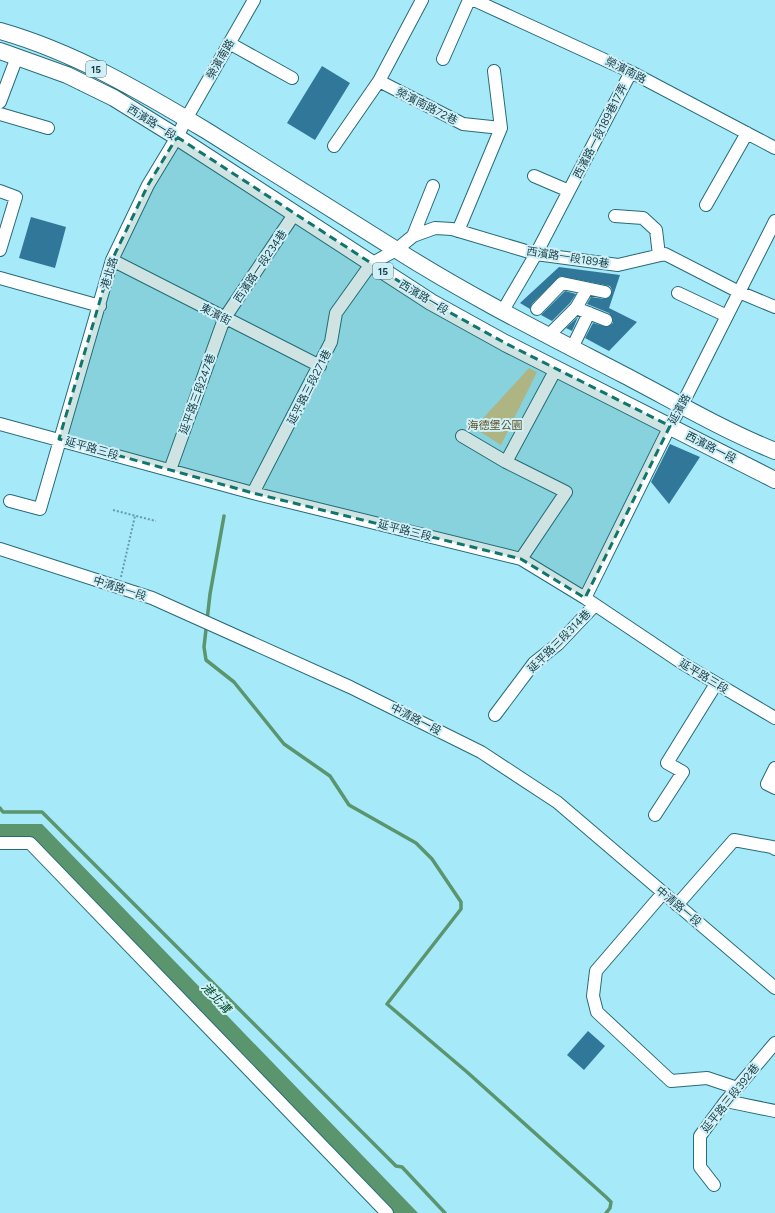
<svg xmlns="http://www.w3.org/2000/svg" width="775" height="1213" font-family="Figtree,'Noto Sans TC',sans-serif">
	<style>
		.green { fill: #d6c487 }
		.water { fill: #5a956e }
		.lines { fill: none; stroke-linecap: round; stroke-linejoin: round }
		.stream { stroke: #5a956e; stroke-width: 3.5 }
		.building { fill: #31779a }
		.minor-casing { stroke: #266b79; stroke-width: 14 }
		.major-casing { stroke: #266b79; stroke-width: 18 }
		.path { stroke: #669ca9; stroke-width: 2; stroke-dasharray: 2 2; stroke-linecap: butt }
		.minor { stroke: #fff; stroke-width: 12 }
		.major { stroke: #fff; stroke-width: 16 }
		.marked { fill: #0f766e; fill-opacity: 0.2; stroke: #0f766e; stroke-width: 3; stroke-dasharray: 8 5; stroke-linejoin: round }
		.labels { text-anchor: middle; stroke-width: 4; stroke-linejoin: round; paint-order: stroke }
		.shield { fill: #d0f0f8; stroke: #4f737b; stroke-width: 1 }
		.shield-label { font-size: 10px; font-weight: bold; fill: #183e46 }
		.street-label { font-size: 11px; fill: #183e46; stroke: #d0f0f8 }
		.park-label { font-size: 11px; fill: #605221; stroke: #d0f0f8 }
		.water-label { font-size: 12px; font-style: italic; fill: #004c27; stroke: #d0f0f8 }
	</style>
	<rect width="100%" height="100%" fill="#a6e9f9"/>
	<path class="green" d="M529,368L537,372L501,445L474,428Z"/>
	<path class="water" d="M0,824H42L418,1213H392L30,838H0Z"/>
	<g class="lines">
		<path class="stream" d="M224,516L210,594L204,647L206,660L234,682L284,744L330,776L349,805L416,843L432,859L461,902V909L387,1004L467,1072L606,1197L611,1202L610,1208L606,1213
			M0,808L3,812H42L396,1166L402,1167L445,1213"/>
	</g>
	<path class="building" d="M322,66L350,83L315,140L287,123Z
		M31,217L66,227L55,268L19,258Z
		M559,267L620,275L609,308L637,322L609,351L585,338L593,323L607,327L613,323V319L609,313L587,304L591,297L604,299L610,297L612,290L610,286L560,276L532,304L530,309L520,303Z
		M565,291L576,294L570,303L552,321L541,315Z
		M578,317L572,331L566,328Z
		M670,444L700,457L669,504L651,482Z
		M588,1031L605,1046L584,1070L567,1055Z"/>
	<g class="lines">
		<g class="minor-casing">
			<path id="minor" d="M422,0L379,81L463,124L501,128
				M474,0L631,72L775,148
				M229,43L292,78
				M443,59L469,0
				M0,102L17,57
				M0,114L48,128
				M334,146L379,81
				M534,176L569,191
				M0,191L16,197L0,250
				M706,205L747,133
				M615,216L643,218L656,230L659,255
				M458,231L501,128L494,71
				M413,236L433,186
				M112,260L320,366
				M0,278L100,306
				M587,289L576,308L606,320
				M678,293L727,316
				M537,309L562,283L605,292
				M502,312L536,254L631,72
				M548,336L576,308
				M572,348L589,313
				M0,424L253,493L521,559L585,598L682,663L775,718
				M462,436L506,462L566,492L521,559
				M506,462L556,369
				M170,470L224,319L295,213
				M253,493L331,342L336,313L371,264L396,250L413,236L435,228L452,229L536,254L618,265L665,254L739,292L775,307
				M10,501L40,509L112,260L148,185L177,137L186,119L254,0
				M0,549L152,598L350,687L481,752L557,802L775,988
				M585,598L670,426L682,405L775,221
				M495,715L534,663L558,644L595,605
				M775,768L767,784L775,788
				M655,815L683,772L667,763L716,684
				M0,843H30L387,1213
				M663,893L596,971L593,996L597,1012L671,1081L707,1078L737,1088
				M677,905L734,840L772,847L775,849
				M726,1101L775,1111
				M714,1185L700,1167V1136L726,1101L775,1043"/>
		</g>
		<g class="major-casing">
			<path id="major" d="M0,31C74,52 142,92 207,131C270,170 332,210 395,249C469,296 547,335 624,375C674,401 723,430 775,451
				M0,51L67,75L114,98L177,137L431,302L505,343L775,480"/>
		</g>
		<path class="path" d="M113,510L156,521
			M121,577L135,516"/>
		<use href="#minor" class="minor"/>
		<use href="#major" class="major"/>
	</g>
	<path class="marked" d="M177,137L431,302L505,343L670,426L585,598L521,559L253,493L59,439L112,260L148,185Z"/>
	<g class="labels">
		<g class="shield">
			<rect x="86" y="61" width="20" height="16" rx="3"/>
			<rect x="373" y="263" width="20" height="16" rx="3"/>
		</g>
		<g class="shield-label">
			<text x="96" y="73">15</text>
			<text x="383" y="275">15</text>
		</g>
		<g class="street-label">
			<text transform="translate(220 59) rotate(-60)" y="4">榮濱南路</text>
			<text transform="translate(626 70) rotate(27)" y="4">榮濱南路</text>
			<text transform="translate(427 106) rotate(27)" y="4">榮濱南路72巷</text>
			<text transform="translate(152 122) rotate(32)" y="4">西濱路一段</text>
			<text transform="translate(600 131) rotate(-63)" y="4">西濱路一段189巷17弄</text>
			<text transform="translate(568 257) rotate(9)" y="4">西濱路一段189巷</text>
			<text transform="translate(260 266) rotate(-56)" y="4">西濱路一段234巷</text>
			<text transform="translate(109 273) rotate(-73)" y="4">港北路</text>
			<text transform="translate(424 297) rotate(31)" y="4">西濱路一段</text>
			<text transform="translate(216 314) rotate(27)" y="4">東濱街</text>
			<text transform="translate(309 387) rotate(-63)" y="4">延平路三段271巷</text>
			<text transform="translate(197 394) rotate(-70)" y="4">延平路三段247巷</text>
			<text transform="translate(679 409) rotate(-61)" y="4">延濱路</text>
			<text transform="translate(711 447) rotate(27)" y="4">西濱路一段</text>
			<text transform="translate(92 448) rotate(16)" y="4">延平路三段</text>
			<text transform="translate(405 530) rotate(14)" y="4">延平路三段</text>
			<text transform="translate(120 588) rotate(18)" y="4">中清路一段</text>
			<text transform="translate(559 641) rotate(-45)" y="4">延平路三段314巷</text>
			<text transform="translate(704 676) rotate(31)" y="4">延平路三段</text>
			<text transform="translate(416 719) rotate(27)" y="4">中清路一段</text>
			<text transform="translate(679 906) rotate(40)" y="4">中清路一段</text>
			<text transform="translate(730 1098) rotate(-51)" y="4">延平路三段392巷</text>
		</g>
		<g class="park-label">
			<text x="495" y="429">海德堡公園</text>
		</g>
		<g class="water-label">
			<text transform="translate(216 998) rotate(47)" y="4">港北溝</text>
		</g>
	</g>
</svg>
